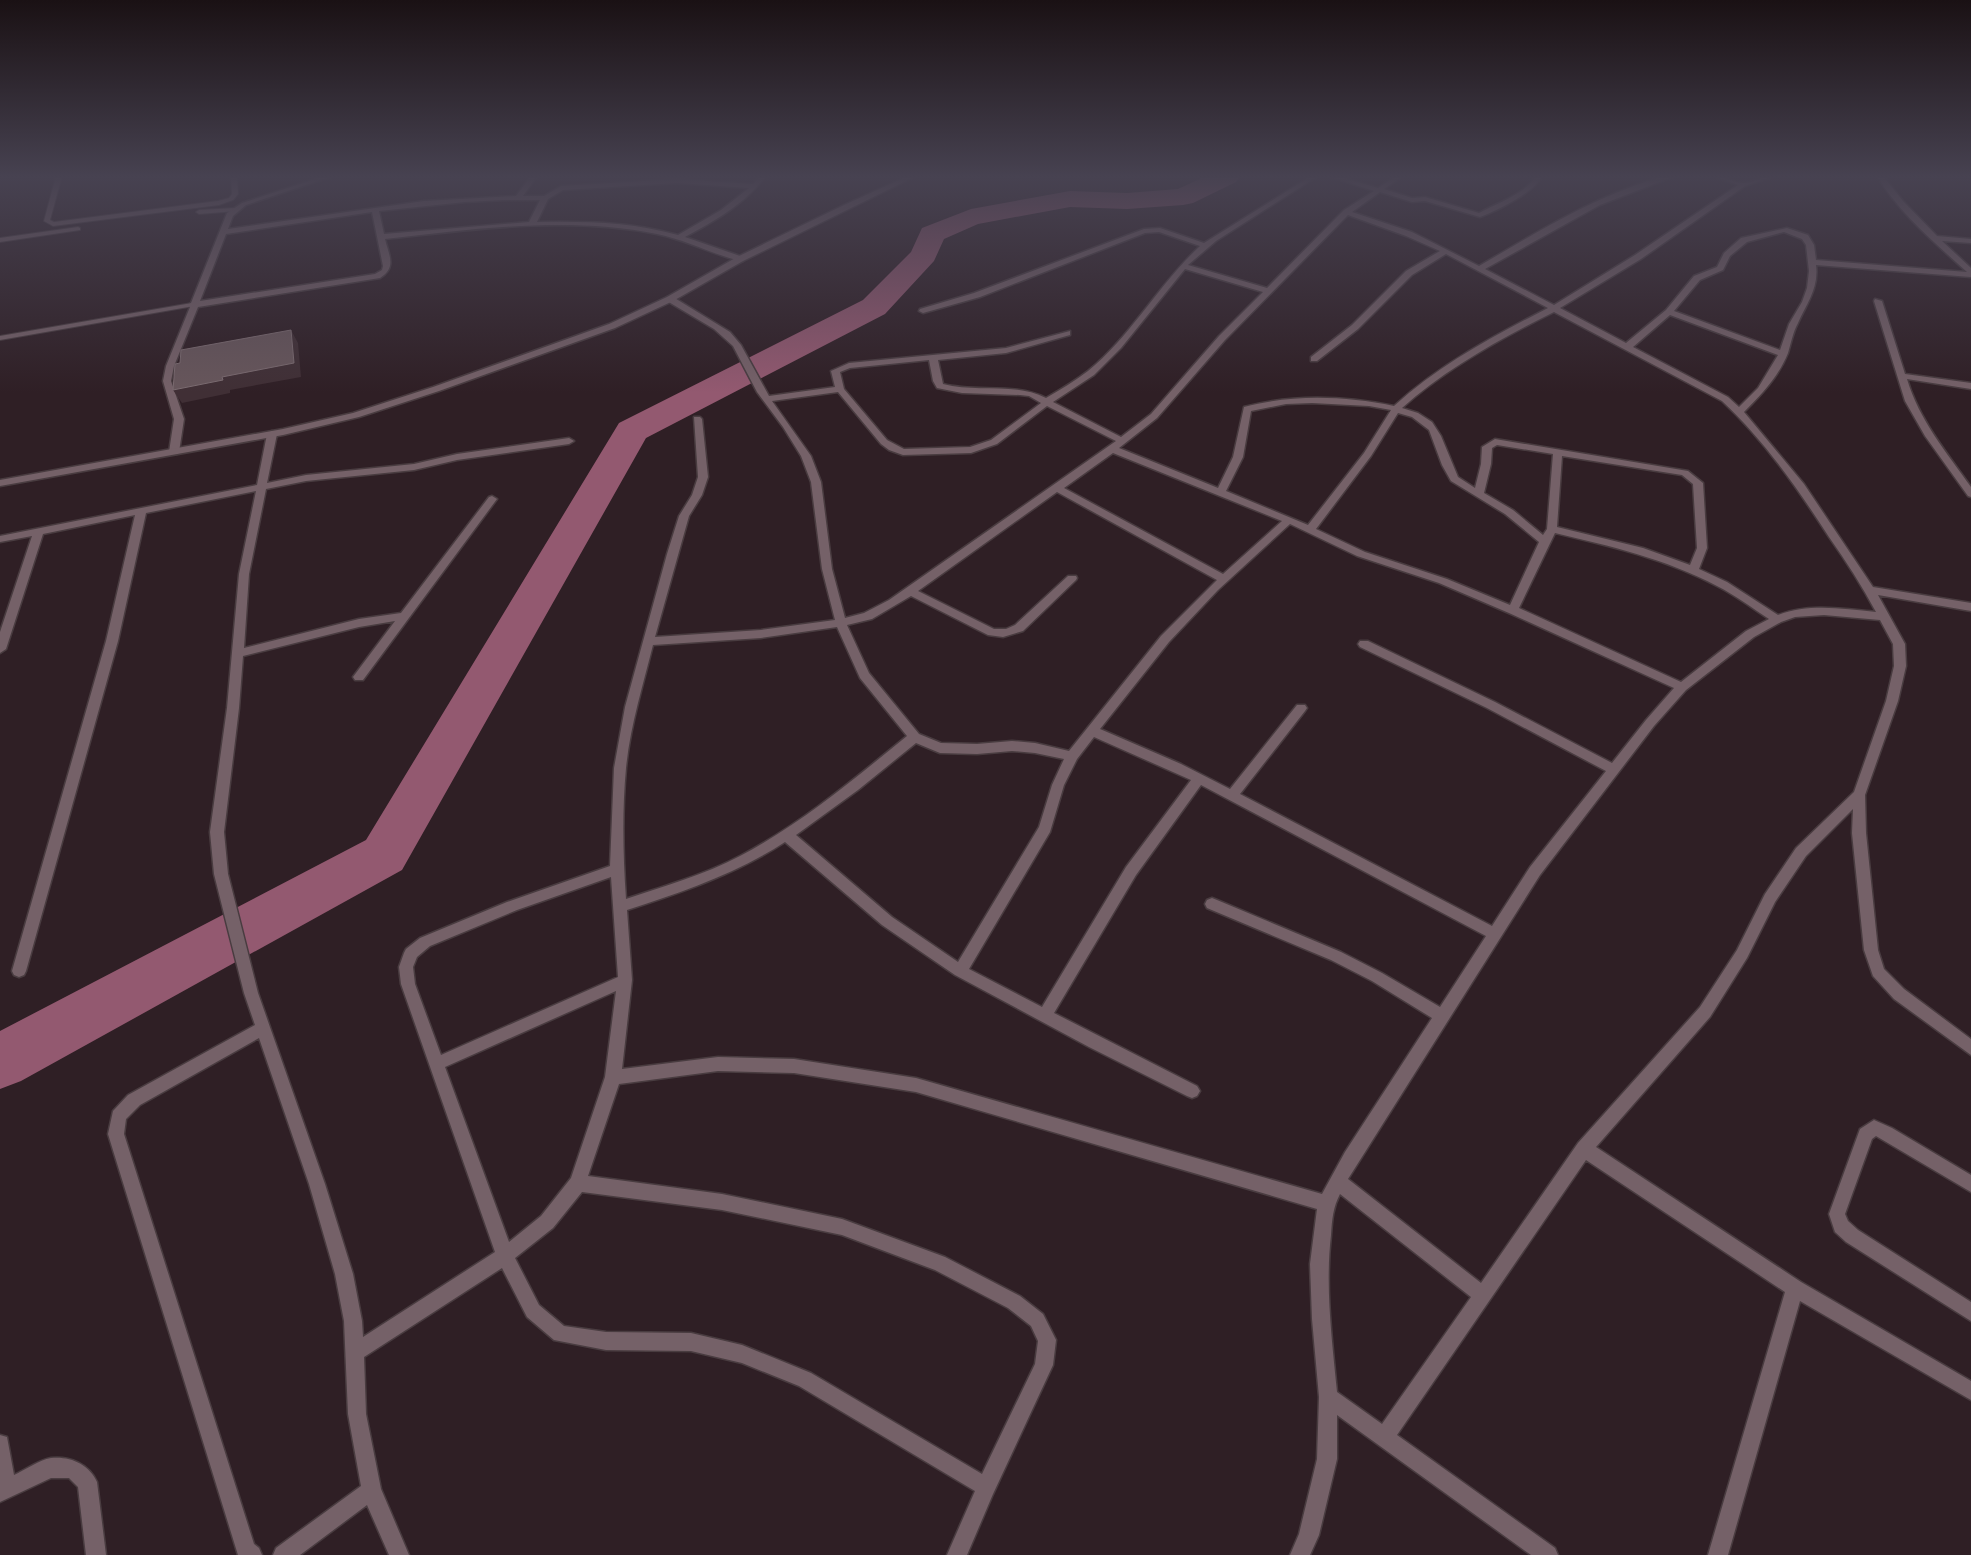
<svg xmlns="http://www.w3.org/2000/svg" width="1971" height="1555" font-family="'Roboto Condensed',sans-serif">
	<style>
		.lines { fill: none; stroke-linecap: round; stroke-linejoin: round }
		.river { fill: #935970; fill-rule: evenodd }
		.lane-casing { stroke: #493c40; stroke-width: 2 }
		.street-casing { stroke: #493c40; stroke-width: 3 }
		.secondary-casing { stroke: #493c40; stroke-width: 3 }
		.lane { fill: #756168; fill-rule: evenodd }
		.street { fill: #756168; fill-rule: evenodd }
		.secondary { fill: #756168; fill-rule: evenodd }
		.shaded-wall { fill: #402f35 }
		.building { fill: #67565b; stroke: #7b6b70 }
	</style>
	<rect width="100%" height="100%" fill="#2f1f25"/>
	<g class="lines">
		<path class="river" d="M1206,176H1240L1236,182L1193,203L1183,205L1127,209L1070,207L978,224L944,239L934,261L885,314L646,438L402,870L21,1081L0,1089V1031L366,840L619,423L863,300L911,252L922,228L971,209L1070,191L1127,193L1178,189Z"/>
		<g class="lane-casing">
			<path id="lane" d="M56,176H62L50,220L54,222L218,201L229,198L232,194L231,176H237L238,194L233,200L219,205L53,226L44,221Z
				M235,208L237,209V211L199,214L196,212L199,210Z
				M78,227L80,228V230L0,242V238Z
				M192,303L195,305L194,306L0,340V336Z"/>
		</g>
		<g class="street-casing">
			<path id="street" d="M324,176H333L246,205L233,216L228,229L424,201L516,196L531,176H537L523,196H544L561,186L677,179L753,184L760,176H766C745,204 715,221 685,237L743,257V261H740C712,254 686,240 657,234C568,216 474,229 385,239C389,256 397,267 380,278L198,307L174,366L171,381L184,419L179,452L177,454H171L169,452L174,419L163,381L166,366L190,307L188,305L191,303L227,213L242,203ZM677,183L749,188L721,210L678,235C632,222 584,221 537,222L548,199L563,190ZM505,200H540L529,222L384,234L379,211L465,202ZM372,212L383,266L382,270L375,274L200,301L226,234Z
				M1311,176H1318L1216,241L1188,265L1267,288L1344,210L1374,191L1328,176H1337L1378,188L1396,176H1403L1384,189L1412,198L1425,197L1479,213C1497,203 1525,194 1536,176H1542C1535,192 1497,211 1480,217L1425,201L1412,202L1380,192L1352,212L1412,232L1479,266C1529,237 1577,207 1631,187C1645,182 1660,176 1675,176L1600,205L1485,269L1554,305L1635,255L1738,185L1713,176C1723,176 1734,183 1744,183C1755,182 1764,176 1775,176L1745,186L1641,259L1560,308L1626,343L1666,310L1694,276L1717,267L1724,253L1741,238L1787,228L1808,235L1814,245L1816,260L1967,272C1935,243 1899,213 1877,176H1883L1903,201L1937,236L1971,239V243L1942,241L1971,268V277L1816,265C1819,288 1807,303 1798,323C1793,332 1791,343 1788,353C1779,376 1761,395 1744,412L1804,484L1873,587L1971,603V611L1878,595L1905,644L1906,666L1898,701L1865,795L1866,833L1878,950L1884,969L1904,989L1971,1039V1055L1894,999L1873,976L1864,950L1852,833L1853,809L1806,856L1775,902L1747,958L1710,1017L1596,1147L1801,1282L1971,1381V1400L1800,1301L1728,1555H1708L1785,1292L1586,1160L1397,1435L1555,1548L1558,1555H1531L1337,1415V1459L1319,1535L1310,1555H1290L1299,1534L1317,1459L1319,1397L1312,1319L1310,1264L1317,1209L916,1092L794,1073L718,1071L619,1084L588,1176L722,1194L842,1219L945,1257L1020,1296L1043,1314L1056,1340L1053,1365L993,1494L967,1555H947L975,1491L799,1386L742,1363L691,1351L606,1350L554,1340L527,1317L502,1268L364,1357L366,1414L381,1489L409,1555H389L367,1505L300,1555H273L276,1548L361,1486L348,1414L344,1321L335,1274L309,1184L259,1038L140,1105L126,1119L124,1134L254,1544L259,1548L262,1555H238L108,1134L113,1111L128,1095L255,1025L244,993L214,874L210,832L227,708L239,574L256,491L146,513L118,641L26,971L24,975L19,977L14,975L12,971L106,641L135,515L43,534L6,649L0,653V632L32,536L0,542V536L257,485L267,434L272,431L277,434L267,483L306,475L414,464L457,454L569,438L574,441L569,444L457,460L414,470L306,481L266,489L249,574L244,648L359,619L401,613L489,497L492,496L497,499L363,680H355L353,677L395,621L359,627L243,656L239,708L224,832L228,874L258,993L325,1184L353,1274L362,1321L363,1337L495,1252L401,984L399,967L404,953L406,949L420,938L507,902L610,866L614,768L625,707L667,554L679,516L692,495L698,477L694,417H700L702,419L708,477L702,495L689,516L655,637L761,630L835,620L822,569L811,482L801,456L783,427L757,392L733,346L714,329L667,301V297H673L730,332L741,345L769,396L835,387L831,371L849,363L1006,348L1070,331V335L1006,353L938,360L943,384C977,393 1014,382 1046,398C1060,390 1075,381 1088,371C1131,336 1159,284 1200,246L1159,232L1145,233L980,297L923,313L919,311L920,309L974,293L1144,229L1160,228L1204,243ZM1348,215L1406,236L1440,251L1406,271L1352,325L1311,357V361H1317L1358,329L1412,275L1446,254L1548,308C1495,335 1439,365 1394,406C1345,396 1293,394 1244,407L1233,457L1218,488L1119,448L1157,418L1225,340ZM1784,232L1802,239L1806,245L1809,271L1807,288L1802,302L1789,324L1780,350L1674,311L1700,280L1723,270L1730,256L1747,242ZM1185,269L1263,292L1219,336L1151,414L1121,437L1053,402L1094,375L1121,348ZM1554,312L1722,401C1764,440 1798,489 1829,537C1846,561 1862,586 1876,612C1843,609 1810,603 1778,615L1727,582L1699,569L1707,548L1703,483L1688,471L1495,439L1482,447L1481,464L1475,488L1458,477L1441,436L1432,422L1418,413L1402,408C1445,369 1503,337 1554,312ZM1670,315L1778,355L1758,388L1739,407L1728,397L1633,347ZM929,360L933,381L937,388L962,393L1020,395L1029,396L1041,403L991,440L970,447L904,449L887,440L844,389L840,372L850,368ZM838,392L881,444L889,450L903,455L971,453L997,444L1047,406L1116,441L889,600L864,613L845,618L832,569L821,482L811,456L772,401ZM1312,403L1369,406L1391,410L1364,453L1308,525L1226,491L1243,457L1251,411L1286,404ZM1398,413L1412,417L1429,430L1442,465L1451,481L1505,514L1539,542L1510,605L1447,579L1365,552L1316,529L1371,456ZM1497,445L1553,454L1547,529L1543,535L1513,510L1484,493L1491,464L1492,448ZM1113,453L1282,521L1223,574L1064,488ZM1562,456L1682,475L1693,484L1697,548L1690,565L1643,548L1557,527ZM1057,492L1217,580L1161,636L1069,751L1035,743L1012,741L977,744L941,743L919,734L869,673L847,625L872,619L911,596L988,635L1003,637L1023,631L1076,580L1077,578L1076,576H1068L1015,625L1006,629H994L918,591ZM1290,524L1357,556L1439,583L1509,613L1674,688L1646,720L1612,763L1495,702L1368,641H1360L1358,644L1360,647L1487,708L1606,771L1530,867L1492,926L1240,794L1305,711L1307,708L1305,705H1297L1230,789L1181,764L1100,729L1169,642L1218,590ZM1555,533C1610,546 1666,559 1717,586C1735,595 1752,608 1769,619L1746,631L1681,682L1519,608ZM1824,615L1880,620L1893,644L1894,666L1886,701L1854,792L1796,848L1765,894L1737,950L1700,1007L1578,1143L1481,1283L1348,1179L1540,875L1654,726L1686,690L1754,637L1781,622L1795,617ZM837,627L860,678L907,736C854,779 801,824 740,856C704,875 664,886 626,899C623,856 622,811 626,768C630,727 643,685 653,645L761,638ZM1094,737L1191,780L1126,867L1042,1007L969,969L1050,832L1064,785L1077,759ZM916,743L940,753L977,754L1012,751L1035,753L1064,759L1052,785L1039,827L958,962L892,917L796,835L858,790ZM1201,785L1486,936L1440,1007L1382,973L1341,952L1217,900L1212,898L1207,900L1205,904L1207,908L1331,960L1372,981L1432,1018L1345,1152L1322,1194L916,1078L794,1059L718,1057L622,1069L632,980L627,910C682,892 736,874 785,842L882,925L955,975L1089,1047L1187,1096L1192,1098L1197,1096L1200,1091L1197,1086L1054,1013L1136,875ZM611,877L618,977L441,1055L415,984L413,967L417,957L430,946L517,910ZM616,991L605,1077L571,1178L541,1216L509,1242L445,1067ZM582,1192L722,1210L842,1235L935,1270L1008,1308L1031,1326L1038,1341L1035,1364L982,1474L811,1373L742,1345L691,1333L606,1332L564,1326L539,1305L515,1258L553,1228ZM1340,1194L1471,1297L1382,1424L1337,1392C1332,1340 1325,1287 1331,1235C1332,1220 1333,1207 1340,1194Z
				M1875,299L1882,301L1905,374L1971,383V389L1907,379C1919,420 1947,453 1971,487V497L1968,496L1925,436L1905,401L1874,301Z
				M1874,1120L1892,1128L1971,1175V1192L1876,1136L1872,1139L1845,1214L1848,1221L1858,1230L1971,1302V1321L1846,1242L1835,1232L1829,1214L1860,1129Z
				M0,1435L7,1437L14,1475C25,1470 39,1460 51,1458C70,1456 89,1464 97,1482L106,1555H86L78,1487L69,1478H51L0,1502Z"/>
		</g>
		<g class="secondary-casing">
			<path id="secondary" d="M908,176H916L743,261L673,301L615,328L439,391L359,417L283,435L0,486V480L283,429L353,413L433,387L609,324L667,297L737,257L844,205Z"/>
		</g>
		<use href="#lane" class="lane"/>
		<use href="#street" class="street"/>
		<use href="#secondary" class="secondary"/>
	</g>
	<path class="shaded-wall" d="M291,330L298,343L301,377L230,390V393L182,403L173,390Z"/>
	<path class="building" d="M291,330L294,363L222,377L223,380L173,390L175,364L180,363L181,350Z"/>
	<linearGradient id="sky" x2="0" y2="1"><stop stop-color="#1a1114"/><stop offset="0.45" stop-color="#474251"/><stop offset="1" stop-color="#474251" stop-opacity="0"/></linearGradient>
	<rect width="1971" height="393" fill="url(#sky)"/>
</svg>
